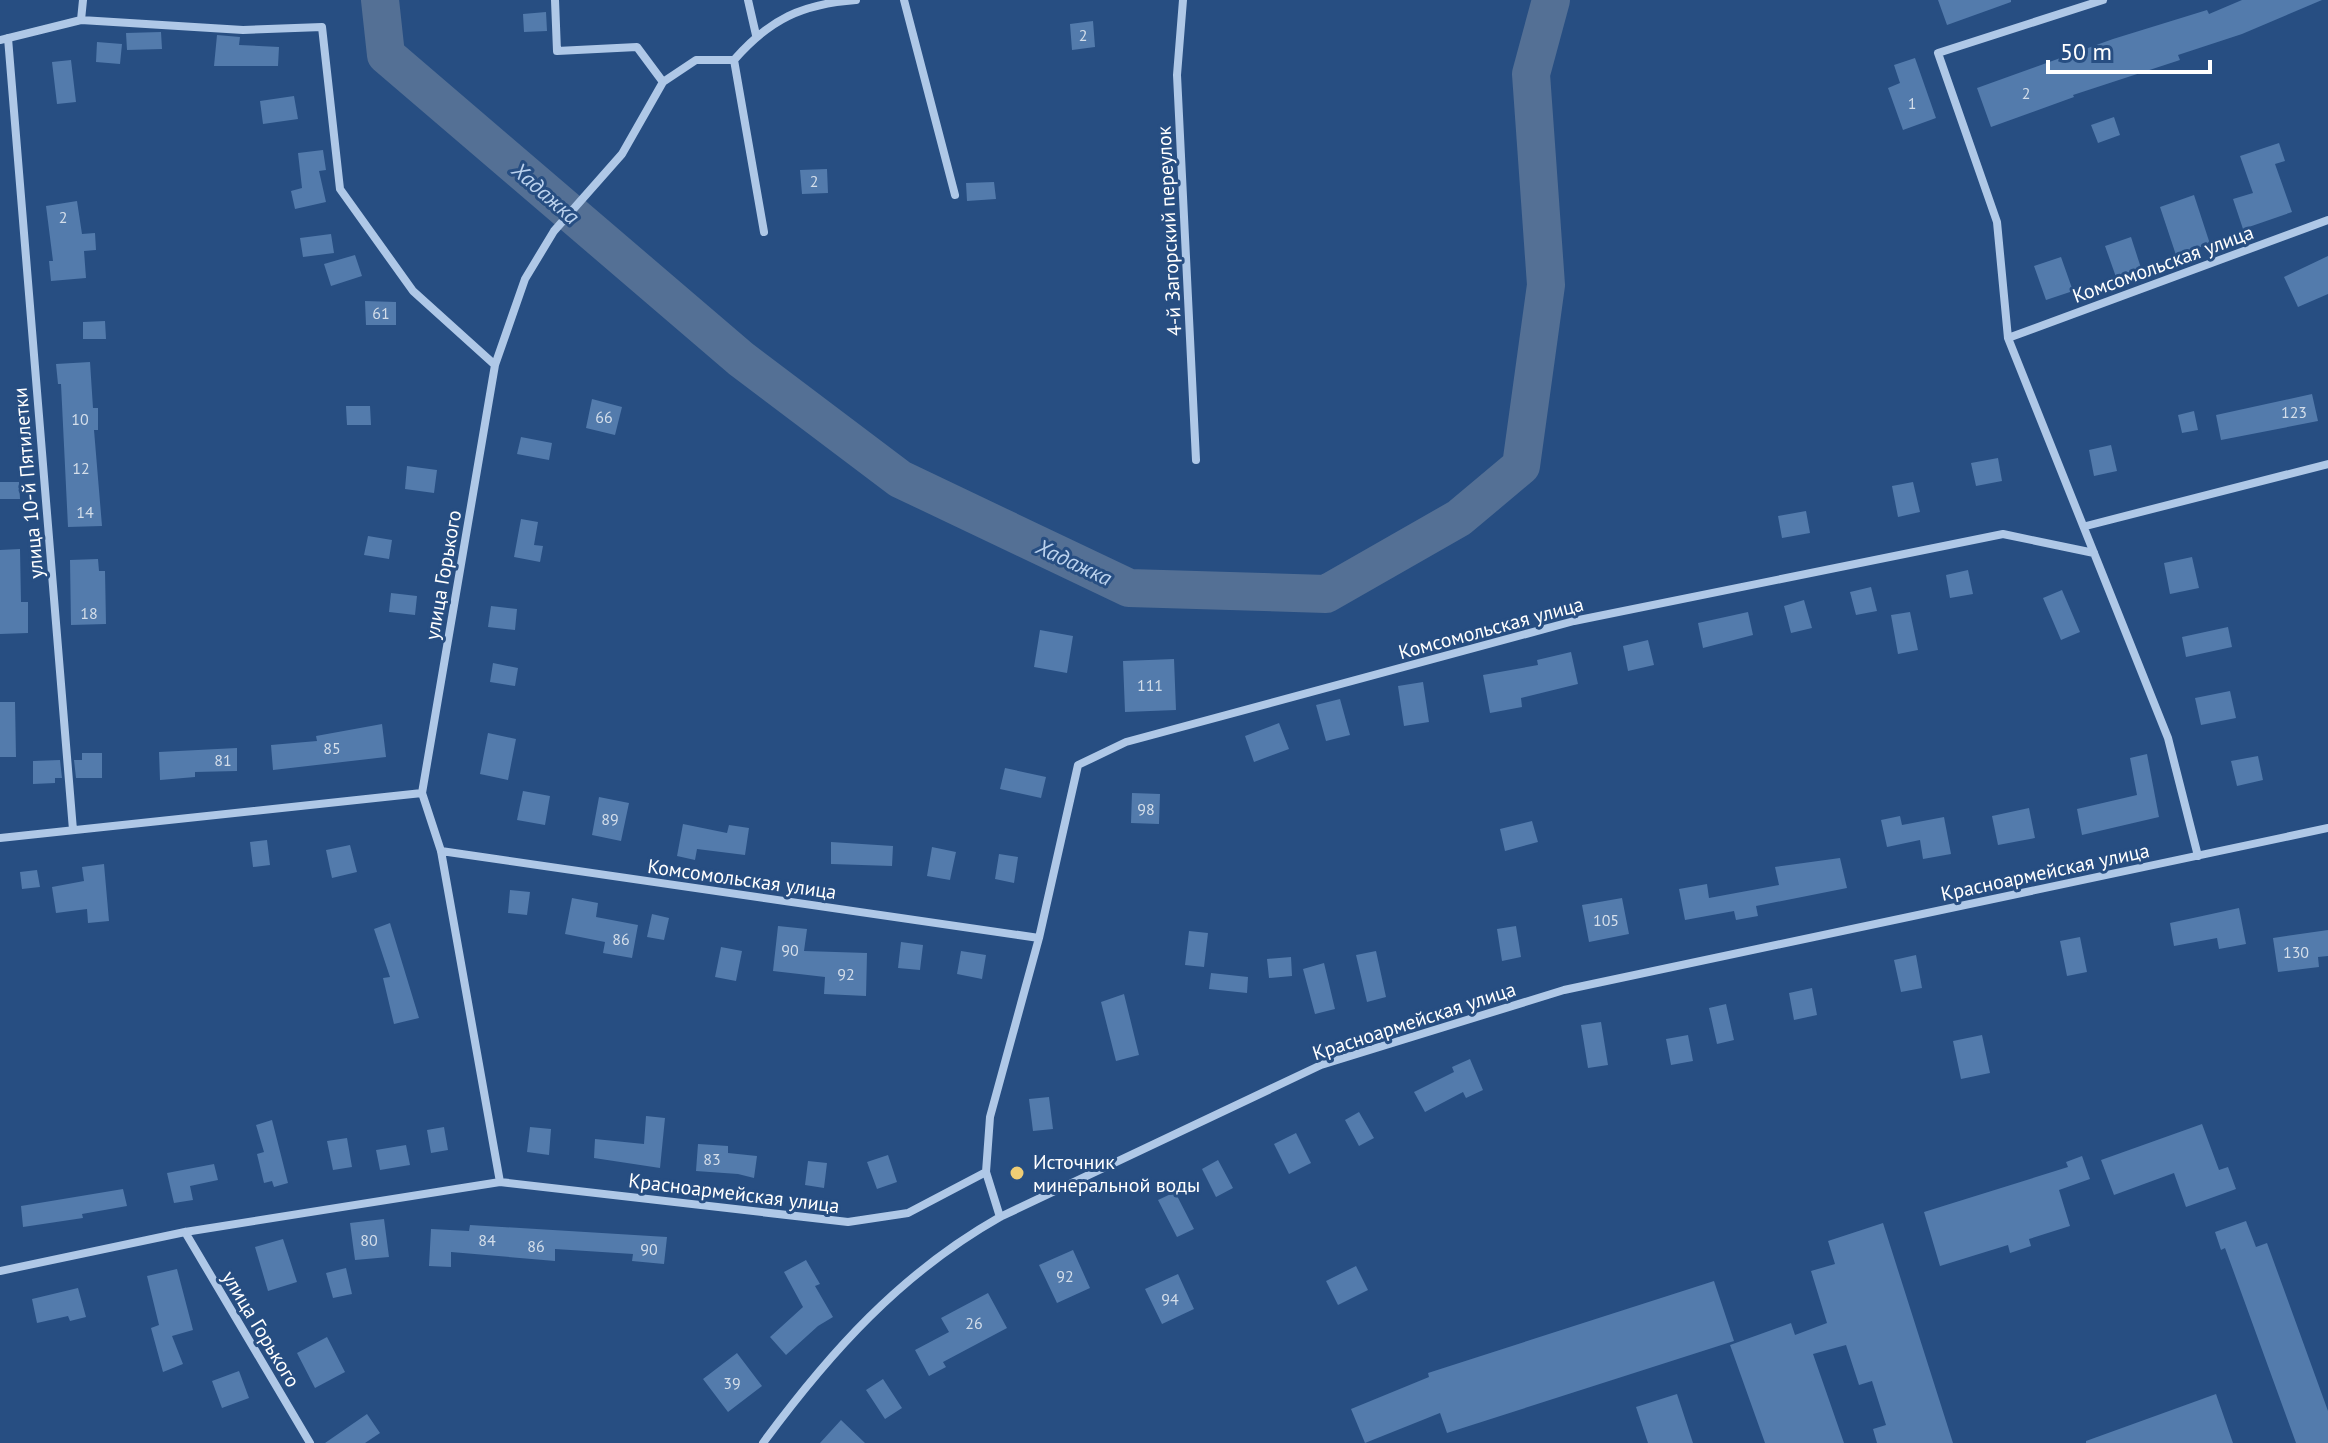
<svg xmlns="http://www.w3.org/2000/svg" width="2328" height="1443" font-family="'PT Sans',sans-serif">
	<style>
		.lines { fill: none; stroke-linecap: round; stroke-linejoin: round }
		.river { stroke: #547095; stroke-width: 38 }
		.building { fill: #537bac }
		.minor { stroke: #afc8e7; stroke-width: 8 }
		.poi-dot { fill: #efcd75; stroke: #274e82; stroke-width: 3 }
		.labels { text-anchor: middle; stroke-width: 6; stroke-linejoin: round; paint-order: stroke }
		.number-label { font-size: 16px; fill: #d4deea }
		.street-label { font-size: 20px; fill: #fff; stroke: #274e82 }
		.poi-label { font-size: 20px; fill: #fff; stroke: #274e82; text-anchor: start }
		.water-label { font-size: 22px; font-style: italic; fill: #bbd2ee; stroke: #274e82 }
	</style>
	<rect width="100%" height="100%" fill="#274e82"/>
	<g class="lines">
		<path class="river" d="M380,0L386,55L741,359L900,479L1129,588L1326,594L1459,518L1521,466L1546,285L1531,74L1551,0"/>
	</g>
	<path class="building" d="M1938,0H2011V2L1947,25Z
		M2242,0H2322L2242,34L2178,55L2180,60L2073,95L2074,97L1991,127L1977,88L2113,39L2207,10L2209,14Z
		M546,12L547,31L524,32L523,14Z
		M1093,21L1095,47L1072,50L1070,24Z
		M161,32L162,49L127,50L126,33Z
		M217,35L240,37L239,45L279,47L278,66H214Z
		M97,42L122,44L120,64L96,62Z
		M1915,58L1936,118L1903,130L1888,88L1900,83L1894,65Z
		M71,60L76,102L57,104L52,62Z
		M294,96L298,119L263,124L260,101Z
		M2114,117L2120,135L2098,143L2091,125Z
		M2279,143L2285,161L2275,164L2292,212L2243,229L2233,199L2253,193L2240,156Z
		M323,150L326,170L319,171L326,202L295,209L291,191L302,188L298,153Z
		M827,169L828,193L802,194L800,170Z
		M994,182L996,199L967,201L966,183Z
		M2194,195L2210,244L2176,255L2160,207Z
		M77,201L82,234L95,233L96,250L84,251L86,278L51,281L49,261H53L46,206Z
		M331,234L334,253L303,257L300,238Z
		M2131,237L2141,268L2116,277L2105,246Z
		M355,255L362,276L331,286L324,264Z
		M2328,256V294L2298,307L2284,277Z
		M2061,257L2073,291L2046,300L2034,266Z
		M365,301L396,302V325H366Z
		M105,321L106,339H83V322Z
		M90,362L93,408H98V430H94L102,526L68,527L61,384H58L56,364Z
		M2312,394L2318,421L2221,440L2216,415Z
		M592,399L622,407L615,435L586,428Z
		M346,406H370L371,425H347Z
		M2194,411L2198,430L2182,433L2178,415Z
		M521,437L552,443L549,460L517,454Z
		M2111,445L2117,471L2094,476L2089,450Z
		M1998,458L2002,481L1976,486L1971,463Z
		M407,466L437,470L434,493L405,489Z
		M0,482H19L20,499H0Z
		M1913,482L1920,512L1898,517L1892,486Z
		M1806,511L1810,533L1782,538L1778,516Z
		M521,519L538,522L534,545L543,546L540,562L514,557Z
		M368,536L392,540L389,559L364,555Z
		M20,549L21,602H28V633L0,634V550Z
		M2192,557L2199,588L2170,594L2164,563Z
		M98,559L99,571H105L106,624L71,625L70,560Z
		M1968,570L1973,594L1950,598L1946,575Z
		M1871,587L1877,611L1856,615L1850,592Z
		M2062,590L2080,632L2061,640L2043,598Z
		M391,593L417,596L415,615L389,612Z
		M1804,600L1812,628L1791,633L1784,606Z
		M491,606L517,609L515,630L488,627Z
		M1748,612L1753,635L1703,648L1698,623Z
		M1910,612L1918,650L1898,654L1891,615Z
		M2228,627L2232,647L2186,657L2182,637Z
		M1040,630L1073,636L1067,673L1034,667Z
		M1648,640L1654,665L1628,671L1623,646Z
		M1571,652L1578,684L1521,698L1522,707L1490,713L1483,675L1538,665L1537,660Z
		M1174,659L1176,710L1125,712L1123,661Z
		M493,663L518,668L515,686L490,682Z
		M1423,682L1429,722L1404,726L1398,686Z
		M2230,691L2236,718L2201,725L2195,698Z
		M1340,699L1350,735L1326,741L1316,705Z
		M0,702H15L16,757H0Z
		M1279,723L1289,749L1254,762L1245,736Z
		M382,724L386,757L273,770L271,745L317,741L316,736Z
		M488,733L516,739L508,780L480,774Z
		M237,748V771L195,772V777L160,780L159,752Z
		M82,753H102V778H76L74,760H82Z
		M2147,754L2159,817L2082,835L2077,809L2137,795L2130,758Z
		M2258,756L2263,780L2237,786L2231,761Z
		M60,760L62,778H55V783L33,784V761Z
		M1005,768L1046,777L1041,798L1000,789Z
		M523,791L550,796L545,825L517,820Z
		M1132,793L1160,794L1159,824L1131,823Z
		M599,797L629,803L621,841L592,835Z
		M2029,808L2035,838L1998,845L1992,816Z
		M1900,816L1902,825L1944,817L1951,854L1923,859L1920,840L1887,847L1881,820Z
		M1532,821L1538,842L1505,851L1500,829Z
		M683,824L727,833L729,825L749,828L745,855L697,849L695,860L677,856Z
		M267,840L270,865L253,867L250,842Z
		M831,842L893,846L892,866L831,864Z
		M350,845L357,872L332,878L326,850Z
		M932,847L956,852L950,880L927,876Z
		M999,854L1018,857L1014,883L995,879Z
		M1840,858L1847,888L1756,906L1758,916L1736,920L1734,911L1685,920L1679,889L1707,884L1709,898L1779,885L1775,867Z
		M104,864L109,921L88,923L87,909L56,913L52,887L84,881L82,867Z
		M37,870L40,887L22,889L20,872Z
		M510,890L530,892L527,915L508,913Z
		M572,898L598,903L596,917L638,925L632,958L603,953L605,942L565,934Z
		M1622,898L1629,934L1589,942L1582,905Z
		M2239,908L2246,944L2219,949L2217,938L2174,946L2170,923Z
		M652,914L669,918L664,940L647,937Z
		M390,923L419,1018L394,1024L383,978L390,977L374,929Z
		M778,926L807,929L804,951L867,953L866,996L824,994L825,977L773,971Z
		M1516,926L1521,957L1502,961L1497,929Z
		M2328,930V956L2318,957L2319,967L2278,972L2273,938Z
		M1189,931L1208,933L1204,967L1185,965Z
		M2080,937L2087,972L2067,976L2060,941Z
		M901,942L923,945L920,970L898,968Z
		M721,947L742,951L736,981L715,977Z
		M961,951L986,955L982,979L957,974Z
		M1376,951L1386,997L1367,1002L1356,955Z
		M1916,955L1922,988L1901,992L1894,960Z
		M1291,957L1292,976L1269,978L1267,959Z
		M1324,963L1335,1009L1315,1014L1303,969Z
		M1211,973L1248,977L1247,993L1209,989Z
		M1812,988L1817,1015L1794,1020L1789,993Z
		M1124,994L1139,1055L1116,1061L1101,1002Z
		M1726,1004L1734,1040L1717,1044L1709,1008Z
		M1601,1022L1608,1065L1588,1068L1581,1025Z
		M1688,1035L1693,1061L1671,1065L1666,1039Z
		M1982,1035L1990,1073L1961,1079L1953,1041Z
		M1470,1059L1483,1090L1466,1098L1463,1092L1425,1112L1414,1092L1454,1072L1452,1067Z
		M1049,1097L1053,1129L1033,1131L1029,1099Z
		M1359,1112L1374,1138L1359,1146L1345,1120Z
		M646,1116L665,1118L660,1168L594,1158L595,1139L644,1144Z
		M272,1120L288,1183L274,1187L272,1181L264,1183L257,1154L264,1152L256,1125Z
		M2202,1124L2219,1170L2228,1167L2236,1189L2186,1207L2174,1173L2114,1195L2101,1160Z
		M444,1127L448,1150L431,1153L427,1130Z
		M530,1127L551,1129L549,1155L527,1152Z
		M1296,1133L1311,1163L1289,1174L1274,1144Z
		M347,1138L352,1167L333,1170L327,1141Z
		M698,1144L728,1146V1153L757,1156L754,1178L738,1174L696,1171Z
		M406,1145L410,1165L380,1170L376,1150Z
		M888,1155L897,1182L877,1189L867,1162Z
		M2082,1156L2090,1179L2059,1190L2070,1226L2029,1239L2031,1246L2010,1253L2008,1245L1940,1266L1924,1212L2068,1167L2066,1162Z
		M1218,1160L1233,1188L1216,1197L1202,1169Z
		M808,1161L827,1163L824,1188L805,1185Z
		M214,1164L218,1180L190,1186L193,1200L174,1203L167,1173Z
		M123,1189L127,1206L82,1214L83,1218L23,1227L21,1206Z
		M1175,1192L1194,1229L1177,1237L1158,1200Z
		M384,1219L389,1257L355,1260L350,1223Z
		M2246,1221L2256,1247L2267,1243L2328,1411V1443H2296L2225,1248L2221,1250L2215,1232Z
		M1883,1223L1953,1443H1877L1873,1429L1886,1425L1872,1381L1859,1385L1846,1345L1813,1354L1844,1443H1765L1730,1345L1791,1323L1795,1335L1827,1323L1811,1271L1835,1264L1828,1241Z
		M470,1225L667,1237L664,1264L632,1261L633,1254L555,1249V1261L451,1252V1267L429,1266L431,1229L469,1231Z
		M283,1239L297,1282L268,1291L255,1247Z
		M1073,1250L1090,1288L1057,1303L1039,1265Z
		M806,1260L820,1284L815,1286L833,1317L818,1326L786,1355L770,1337L803,1307L784,1272Z
		M1356,1266L1368,1290L1338,1305L1326,1281Z
		M346,1268L352,1294L333,1298L326,1273Z
		M177,1269L193,1330L172,1336L183,1364L163,1372L151,1328L159,1325L147,1276Z
		M1178,1274L1194,1309L1162,1324L1145,1289Z
		M1714,1281L1734,1341L1447,1433L1440,1413L1365,1443L1351,1409L1429,1377L1428,1373Z
		M78,1288L86,1317L70,1321L68,1316L37,1323L32,1299Z
		M988,1293L1007,1328L943,1362L946,1367L929,1376L915,1350L949,1332L941,1318Z
		M327,1337L345,1372L315,1388L297,1353Z
		M737,1353L762,1386L728,1412L703,1379Z
		M239,1371L249,1398L222,1408L212,1381Z
		M883,1379L902,1408L885,1419L866,1390Z
		M1677,1394L1693,1443H1648L1636,1407Z
		M2216,1394L2233,1443H2086V1441Z
		M367,1414L380,1433L365,1443H325Z
		M841,1420L865,1443H820Z"/>
	<g class="lines">
		<path class="minor" d="M555,0L557,51L637,47L663,82L696,60H734C770,19 802,4 856,0
			M748,0L756,35
			M904,0L955,195
			M1183,0L1177,75L1196,460
			M2103,0L1938,53L1997,222L2008,338L2168,738L2198,856
			M81,20L83,0
			M8,38L73,830
			M0,40L81,20L243,30L322,27L340,189L413,291L495,365L422,793L441,851L500,1182
			M734,60L764,232
			M2008,338L2328,220
			M495,365L525,279L554,231L622,154L663,82
			M2086,526L2328,464
			M0,838L422,793
			M441,851L1039,938
			M986,1172L990,1117L1039,938L1078,765L1126,742L1574,621L2003,534L2094,553
			M185,1232L310,1443
			M0,1271L185,1232L500,1182L848,1222L908,1213L986,1172L1000,1217
			M763,1443C830,1352 901,1273 1000,1217L1321,1065L1564,990L2328,828"/>
	</g>
	<circle class="poi-dot" cx="1017" cy="1173" r="8"/>
	<g class="labels">
		<g class="number-label">
			<text x="1083" y="41">2</text>
			<text x="2026" y="99">2</text>
			<text x="1912" y="109">1</text>
			<text x="814" y="187">2</text>
			<text x="63" y="223">2</text>
			<text x="381" y="319">61</text>
			<text x="2294" y="418">123</text>
			<text x="604" y="423">66</text>
			<text x="80" y="425">10</text>
			<text x="81" y="474">12</text>
			<text x="85" y="518">14</text>
			<text x="89" y="619">18</text>
			<text x="1150" y="691">111</text>
			<text x="332" y="754">85</text>
			<text x="223" y="766">81</text>
			<text x="1146" y="815">98</text>
			<text x="610" y="825">89</text>
			<text x="1606" y="926">105</text>
			<text x="621" y="945">86</text>
			<text x="790" y="956">90</text>
			<text x="2296" y="958">130</text>
			<text x="846" y="980">92</text>
			<text x="712" y="1165">83</text>
			<text x="369" y="1246">80</text>
			<text x="487" y="1246">84</text>
			<text x="536" y="1252">86</text>
			<text x="649" y="1255">90</text>
			<text x="1065" y="1282">92</text>
			<text x="1170" y="1305">94</text>
			<text x="974" y="1329">26</text>
			<text x="732" y="1389">39</text>
		</g>
		<g class="street-label">
			<text transform="translate(1169 231) rotate(-93)" y="7">4-й Загорский переулок</text>
			<text transform="translate(2163 264) rotate(-20)" y="7">Комсомольская улица</text>
			<text transform="translate(28 483) rotate(-95)" y="7">улица 10-й Пятилетки</text>
			<text transform="translate(443 575) rotate(-80)" y="7">улица Горького</text>
			<text transform="translate(1491 628) rotate(-15)" y="7">Комсомольская улица</text>
			<text transform="translate(2045 872) rotate(-12)" y="7">Красноармейская улица</text>
			<text transform="translate(742 879) rotate(8)" y="7">Комсомольская улица</text>
			<text transform="translate(1414 1021) rotate(-18)" y="7">Красноармейская улица</text>
			<text transform="translate(734 1193) rotate(7)" y="7">Красноармейская улица</text>
			<text transform="translate(261 1329) rotate(59)" y="7">улица Горького</text>
		</g>
		<g class="poi-label">
			<text x="1033" y="1169">Источник<tspan x="1033" dy="23">минеральной воды</tspan></text>
		</g>
		<g class="water-label">
			<text transform="translate(546 193) rotate(41)" y="8">Хадажка</text>
			<text transform="translate(1074 562) rotate(25)" y="8">Хадажка</text>
		</g>
	</g>
	<path d="M2048 60v12h162v-12" fill="none" stroke="#ffffff" stroke-width="4"/>
	<text x="2060" y="60" font-size="24" fill="#ffffff" stroke="#274e82" stroke-width="6" paint-order="stroke">50 m</text>
</svg>
